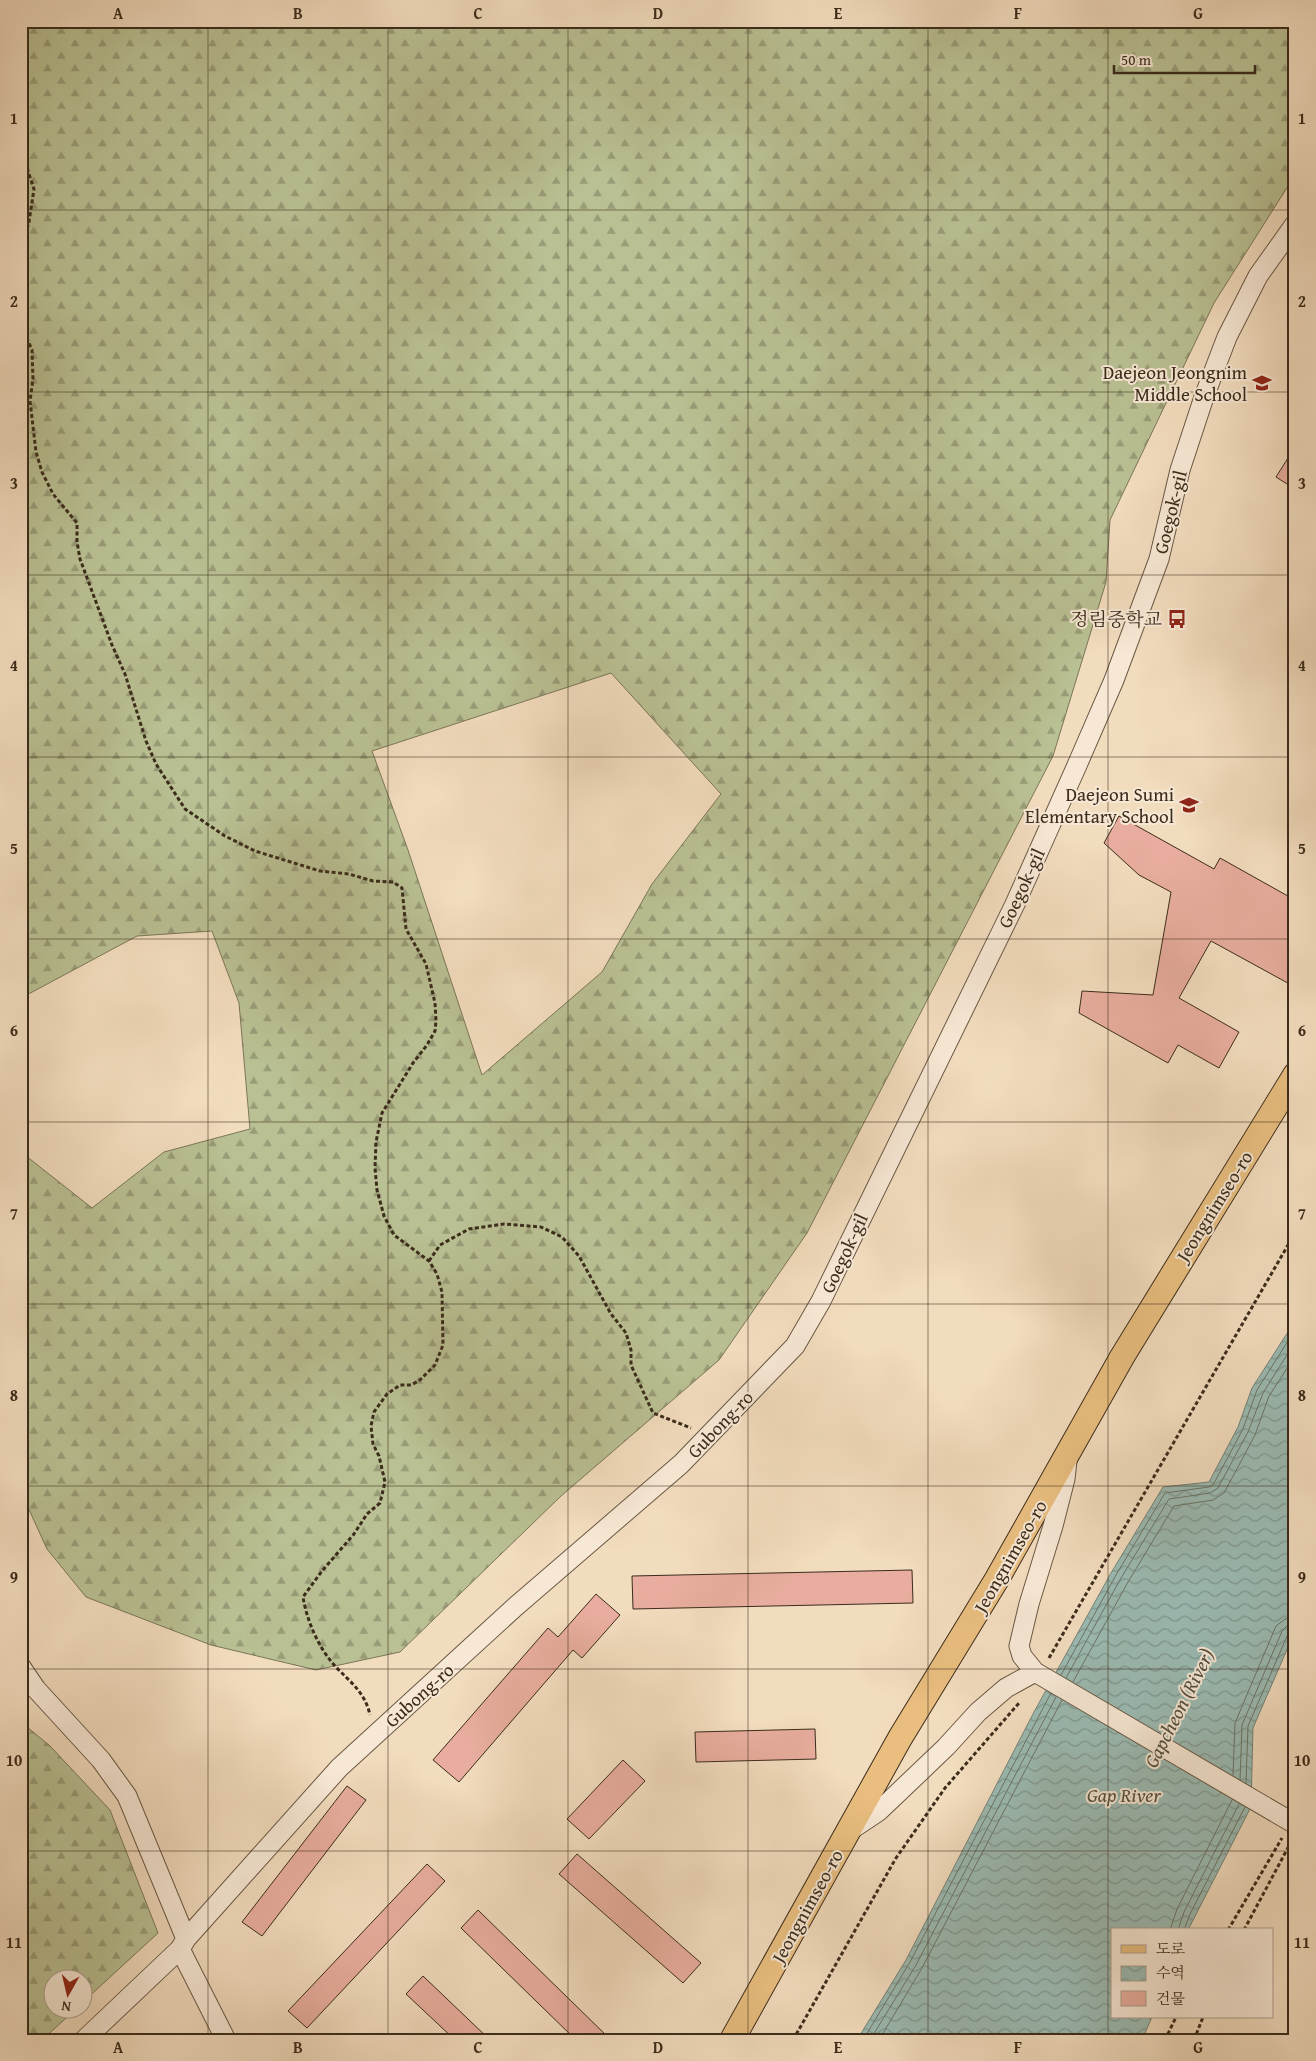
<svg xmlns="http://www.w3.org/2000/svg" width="1316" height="2061" font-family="'Gentium Book Plus','Noto Serif KR',serif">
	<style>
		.forest { fill: url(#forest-firs); stroke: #7a7657; fill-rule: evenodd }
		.water { fill: url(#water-waves); stroke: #758276 }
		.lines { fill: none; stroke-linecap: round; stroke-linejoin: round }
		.shore { stroke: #6b7467; stroke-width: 1 }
		.building { fill: #e8ad9e; stroke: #3b2c1b }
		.minor-casing { stroke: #695844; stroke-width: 21 }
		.major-casing { stroke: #3b2c1b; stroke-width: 26 }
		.path { stroke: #3b2c1b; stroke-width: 3; stroke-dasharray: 4 2.5; stroke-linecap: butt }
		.minor { stroke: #f7e8d5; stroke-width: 19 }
		.major { stroke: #e9be7f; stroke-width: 24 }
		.grid { fill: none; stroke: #3b2c1b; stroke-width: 1; stroke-opacity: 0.55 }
		.labels { text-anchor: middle; stroke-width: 4; stroke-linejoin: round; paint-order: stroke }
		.poi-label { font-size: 19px; fill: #3b2c1b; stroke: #f7e8d5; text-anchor: end }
		.street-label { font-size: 19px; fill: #3b2c1b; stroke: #f7e8d5 }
		.water-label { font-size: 20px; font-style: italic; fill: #535041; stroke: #f7e8d5 }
		.neatline { fill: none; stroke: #3b2c1b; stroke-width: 2 }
		.grid-label { font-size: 16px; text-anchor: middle; font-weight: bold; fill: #3b2c1b }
	</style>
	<defs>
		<pattern id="forest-firs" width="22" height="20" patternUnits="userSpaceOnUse" patternTransform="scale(1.25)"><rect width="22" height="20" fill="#b9c093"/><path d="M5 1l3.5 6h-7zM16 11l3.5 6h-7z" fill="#989c77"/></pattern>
		<pattern id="water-waves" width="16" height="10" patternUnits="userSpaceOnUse" patternTransform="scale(1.25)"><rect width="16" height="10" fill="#9bbbb3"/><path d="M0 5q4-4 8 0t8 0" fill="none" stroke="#809891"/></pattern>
	</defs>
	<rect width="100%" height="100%" fill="#f2dcbe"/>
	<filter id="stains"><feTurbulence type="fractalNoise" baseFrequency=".004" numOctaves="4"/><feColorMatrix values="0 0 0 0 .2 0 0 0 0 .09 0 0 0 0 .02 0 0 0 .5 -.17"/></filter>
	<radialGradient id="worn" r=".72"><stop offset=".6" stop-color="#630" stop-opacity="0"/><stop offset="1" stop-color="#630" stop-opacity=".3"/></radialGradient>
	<path class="forest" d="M21,21H1295V175L1214,303L1110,520L1106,582L1053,756L807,1233L719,1360L561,1496L400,1652L316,1670L211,1645L86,1597L47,1549L21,1492V1152L92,1208L164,1152L250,1129L239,1003L212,931L137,936L21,998ZM611,673L721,794L652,884L602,972L482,1075L408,850L372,751Z
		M21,1722L50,1746L110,1810L158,1933L83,2002L82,1978H52V2008L76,2009L42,2040H21Z"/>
	<path class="water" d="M1295,1321V1631L1253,1728L1251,1807L1188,1930H1112V2017H1152L1142,2040H857L906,1960L1034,1712L1111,1573L1163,1487L1209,1482L1238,1427L1252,1388Z"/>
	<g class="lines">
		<path class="shore" d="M1061,1675L1116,1575L1165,1493L1209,1487L1213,1485L1243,1429L1257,1390L1295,1330
			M1066,1678L1121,1578L1169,1499L1210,1493L1218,1488L1248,1432L1263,1393L1295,1342
			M1073,1682L1128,1582L1174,1506L1213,1500L1224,1493L1255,1435L1269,1396L1295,1356
			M1233,1775L1235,1723L1276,1626L1285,1619L1295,1617
			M1240,1780L1242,1725L1282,1631L1287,1626L1295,1624
			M1246,1783L1248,1726L1288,1634L1295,1631
			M1170,1930L1177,1909L1232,1800
			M1178,1930L1184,1912L1239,1804
			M1184,1930L1190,1914L1245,1807
			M863,2040L910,1962L1051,1693
			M870,2040L916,1965L1056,1697
			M879,2040L922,1968L1062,1700"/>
	</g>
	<path class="building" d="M1295,447V489L1276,477Z
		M1119,816L1214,869L1220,858L1295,900V987L1211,941L1179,998L1239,1032L1219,1068L1178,1045L1168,1063L1079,1013L1082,991L1153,995L1171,892L1139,875L1104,843Z
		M912,1570L913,1603L633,1609L632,1576Z
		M596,1594L620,1615L582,1658L573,1650L459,1782L433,1760L548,1628L558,1637Z
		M815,1729L816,1759L696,1762L695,1732Z
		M623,1760L645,1781L589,1839L567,1819Z
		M347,1786L366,1800L262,1936L242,1922Z
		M577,1854L701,1963L683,1983L559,1874Z
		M427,1864L445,1881L307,2028L288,2011Z
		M478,1910L611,2040H576L461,1928Z
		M423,1976L490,2040H455L406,1994Z"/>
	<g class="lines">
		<g class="minor-casing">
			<path id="minor" d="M1067,1461L1065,1479L1053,1526L1029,1604L1019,1646L1022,1656L1035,1672L1295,1824
				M21,1667L36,1689L101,1760L127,1796L186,1939
				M849,1831L879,1811L946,1747L978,1712L1006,1688L1035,1672
				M180,1949L226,2040
				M84,2040L180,1949L186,1939L339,1768L515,1607L681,1464L795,1346L821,1301L1015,904L1078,763L1114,680L1159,559L1180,470L1204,397L1227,337L1258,276L1295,224"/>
		</g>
		<g class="major-casing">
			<path id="major" d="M732,2040L900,1738L997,1579L1122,1357L1295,1075"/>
		</g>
		<path class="path" d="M21,123L28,171L34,189L29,222L24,240L21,242
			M21,299L25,334L32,350L33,379L30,401L36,452L42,472L53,494L77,523V542L80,559L112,645L125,674L146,741L156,764L185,809L225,836L255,851L320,871L349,874L373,881L393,882L402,888L406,929L426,964L435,1003L436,1021L435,1031L427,1045L413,1063L382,1113L376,1142L375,1168L377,1190L384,1216L394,1235L429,1261L437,1274L442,1292L443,1345L435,1365L420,1380L411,1385H400L387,1394L374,1412L371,1426L373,1444L379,1456L385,1482L380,1503L367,1514L354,1534L322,1571L303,1597C307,1621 318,1647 335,1666C350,1682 365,1692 370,1715
			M429,1261L440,1245L469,1229L504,1224L541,1227L562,1237L579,1256L611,1314L626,1333L631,1350V1365L653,1413L691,1428
			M1049,1658L1295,1233
			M1228,1930L1282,1838
			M1244,1930L1291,1842
			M793,2040L896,1858L945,1788L1019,1703
			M1165,2040L1176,2017
			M1194,2040L1203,2017"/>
		<use href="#minor" class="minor"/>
		<use href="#major" class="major"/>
	</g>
	<path class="grid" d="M208,21V2040M388,21V2040M568,21V2040M748,21V2040M928,21V2040M1108,21V2040M21,210H1295M21,392H1295M21,575H1295M21,757H1295M21,939H1295M21,1122H1295M21,1304H1295M21,1486H1295M21,1669H1295M21,1851H1295"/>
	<defs>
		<g id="school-bare" transform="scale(1.5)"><path d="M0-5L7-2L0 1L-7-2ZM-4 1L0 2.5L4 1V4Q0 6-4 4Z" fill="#8f2418" stroke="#f7e8d5" stroke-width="2.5" paint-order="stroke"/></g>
		<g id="bus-bare" transform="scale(1.5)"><path d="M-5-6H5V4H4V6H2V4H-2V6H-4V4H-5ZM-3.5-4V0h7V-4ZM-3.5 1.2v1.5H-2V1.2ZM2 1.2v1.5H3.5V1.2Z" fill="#8f2418" stroke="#f7e8d5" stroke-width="2.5" paint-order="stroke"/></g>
	</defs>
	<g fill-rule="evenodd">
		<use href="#school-bare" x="1262" y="383"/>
		<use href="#bus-bare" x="1177" y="619"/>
		<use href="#school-bare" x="1189" y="805"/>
	</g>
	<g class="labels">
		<g class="poi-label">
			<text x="1247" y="379">Daejeon Jeongnim<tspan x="1247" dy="22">Middle School</tspan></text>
			<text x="1162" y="626">정림중학교</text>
			<text x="1174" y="801">Daejeon Sumi<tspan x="1174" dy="22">Elementary School</tspan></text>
		</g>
		<g class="street-label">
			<text transform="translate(1170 512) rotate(-76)" y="7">Goegok-gil</text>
			<text transform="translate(1021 888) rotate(-65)" y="7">Goegok-gil</text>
			<text transform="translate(1214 1206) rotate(-58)" y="7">Jeongnimseo-ro</text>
			<text transform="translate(844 1253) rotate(-65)" y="7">Goegok-gil</text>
			<text transform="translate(720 1424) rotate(-46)" y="7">Gubong-ro</text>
			<text transform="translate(1010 1556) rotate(-60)" y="7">Jeongnimseo-ro</text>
			<text transform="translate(419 1695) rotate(-42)" y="7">Gubong-ro</text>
			<text transform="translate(807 1906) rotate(-61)" y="7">Jeongnimseo-ro</text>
		</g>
		<g class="water-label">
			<text transform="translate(1179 1708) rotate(-63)" y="7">Gapcheon (River)</text>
			<text x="1124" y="1802">Gap River</text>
		</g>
	</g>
	<rect width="1316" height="2061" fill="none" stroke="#f2dcbe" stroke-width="55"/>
	<rect x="1111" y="1928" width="162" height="90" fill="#f7e8d5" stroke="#ac9d8b"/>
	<rect x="1121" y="1945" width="25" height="8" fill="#e9be7f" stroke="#ac9d8b"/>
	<text x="1156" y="1954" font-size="15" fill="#3b2c1b">도로</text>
	<rect x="1121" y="1966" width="25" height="15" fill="url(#water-waves)" stroke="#ac9d8b"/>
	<text x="1156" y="1978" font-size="15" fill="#3b2c1b">수역</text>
	<rect x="1121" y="1991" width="25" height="15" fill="#e8ad9e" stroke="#ac9d8b"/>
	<text x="1156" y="2004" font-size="15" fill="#3b2c1b">건물</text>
	<g transform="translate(68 1994) rotate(188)"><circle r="24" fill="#f7e8d5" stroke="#ac9d8b"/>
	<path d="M0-4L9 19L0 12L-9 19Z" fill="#8f2418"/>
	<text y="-8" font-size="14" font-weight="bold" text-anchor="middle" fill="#3b2c1b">N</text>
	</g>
	<path d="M1114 65v8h141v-8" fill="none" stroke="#3b2c1b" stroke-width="2.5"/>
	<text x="1121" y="65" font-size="15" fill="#3b2c1b" stroke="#f7e8d5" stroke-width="4" paint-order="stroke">50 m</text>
	<rect x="28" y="28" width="1260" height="2006" class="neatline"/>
	<g class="grid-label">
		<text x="118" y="19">A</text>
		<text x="298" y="19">B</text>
		<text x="478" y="19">C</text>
		<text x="658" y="19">D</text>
		<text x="838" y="19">E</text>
		<text x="1018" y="19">F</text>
		<text x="1198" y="19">G</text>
		<text x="14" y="124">1</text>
		<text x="1302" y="124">1</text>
		<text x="14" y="307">2</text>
		<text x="1302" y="307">2</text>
		<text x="14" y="489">3</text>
		<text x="1302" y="489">3</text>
		<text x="14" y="671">4</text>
		<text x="1302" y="671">4</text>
		<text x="14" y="854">5</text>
		<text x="1302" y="854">5</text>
		<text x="14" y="1036">6</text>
		<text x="1302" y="1036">6</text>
		<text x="14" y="1219">7</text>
		<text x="1302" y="1219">7</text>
		<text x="14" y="1401">8</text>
		<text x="1302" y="1401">8</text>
		<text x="14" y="1583">9</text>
		<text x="1302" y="1583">9</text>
		<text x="14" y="1766">10</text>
		<text x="1302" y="1766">10</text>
		<text x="14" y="1948">11</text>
		<text x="1302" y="1948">11</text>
		<text x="118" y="2053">A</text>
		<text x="298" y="2053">B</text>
		<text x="478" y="2053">C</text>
		<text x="658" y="2053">D</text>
		<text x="838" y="2053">E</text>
		<text x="1018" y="2053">F</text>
		<text x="1198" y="2053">G</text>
	</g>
	<rect width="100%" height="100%" filter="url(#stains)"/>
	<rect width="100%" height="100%" fill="url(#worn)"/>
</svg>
